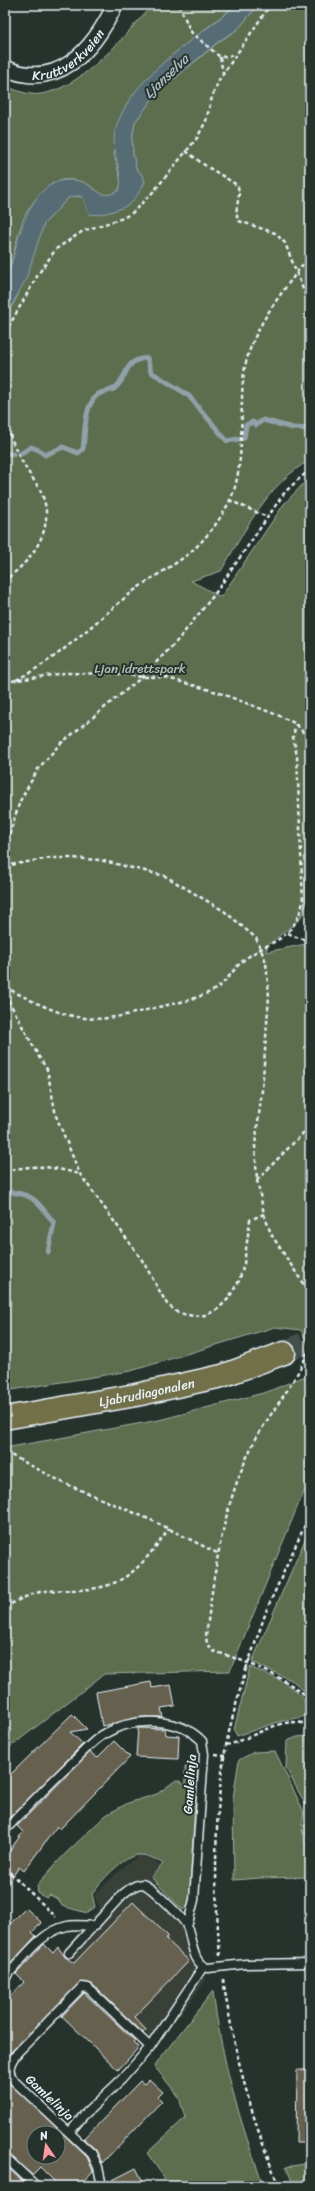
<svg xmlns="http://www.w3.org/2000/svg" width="315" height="2191" font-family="Sriracha,sans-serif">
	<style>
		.built { fill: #394137 }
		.green { fill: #5d6e50; stroke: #a2b0a4; fill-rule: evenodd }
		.water { fill: #566c74; stroke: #90a1a9 }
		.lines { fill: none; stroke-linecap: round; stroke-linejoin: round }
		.stream { stroke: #90a1a9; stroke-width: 5 }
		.building { fill: #66614f; stroke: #e8f1f8; fill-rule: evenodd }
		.primary-tunnel { stroke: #43504b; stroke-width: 22; stroke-dasharray: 22 11; stroke-linecap: butt }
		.service-casing { stroke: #e8f1f8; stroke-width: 11 }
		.minor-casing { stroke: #e8f1f8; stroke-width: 18 }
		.primary-casing { stroke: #e8f1f8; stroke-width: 25 }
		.path { stroke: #e8f1f8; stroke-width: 2.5; stroke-dasharray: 4 3; stroke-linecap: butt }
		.service { stroke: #26332d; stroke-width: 8 }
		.minor { stroke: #26332d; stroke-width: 15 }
		.primary { stroke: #726f4a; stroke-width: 22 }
		.service-bridge-casing { stroke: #e8f1f8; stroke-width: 11; stroke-linecap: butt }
		.path-bridge { stroke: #e8f1f8; stroke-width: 2.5; stroke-dasharray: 4 3; stroke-linecap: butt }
		.service-bridge { stroke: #26332d; stroke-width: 8 }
		.labels { text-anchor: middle; stroke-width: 4; stroke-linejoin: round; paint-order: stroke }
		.street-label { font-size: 13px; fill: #e8f1f8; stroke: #26332d }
		.park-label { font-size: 13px; fill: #b0bdb5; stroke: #26332d }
		.water-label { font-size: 14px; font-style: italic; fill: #aebcc3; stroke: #26332d }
	</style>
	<rect width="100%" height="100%" fill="#26332d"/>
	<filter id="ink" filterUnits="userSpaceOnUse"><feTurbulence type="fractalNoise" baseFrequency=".025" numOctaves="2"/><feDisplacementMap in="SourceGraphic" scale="8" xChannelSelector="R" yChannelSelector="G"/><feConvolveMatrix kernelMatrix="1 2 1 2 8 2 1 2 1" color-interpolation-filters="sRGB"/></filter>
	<g filter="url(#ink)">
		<path class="built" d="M140,1856L153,1859L160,1866L151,1877L188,1916L198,1943L206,1980L157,2045L64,1949L100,1908L94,1895L128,1863Z"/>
		<path class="green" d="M152,5H236L166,60L129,100L114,154L121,182L119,190C99,202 101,190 87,184C80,180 65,178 57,181C42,188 27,208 22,223C16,239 14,255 9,271L5,278V86C16,90 29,96 41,94C83,88 125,35 152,5Z
			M258,5H310V460C267,484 245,531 221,571L191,581L221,597L284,504L310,477V1349L301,1330L275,1327L131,1371L5,1391V318L16,299L44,224L68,198L72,196L83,197L87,209L136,195L145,182L142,175L136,168L133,155L132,138L135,122L156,94L220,41L238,29ZM308,901L306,944L266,952L268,945L300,919Z
			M310,1374V1482L301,1498L230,1671L104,1674L5,1751V1448L159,1420L267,1392Z
			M310,1528V1696L293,1681L252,1662Z
			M250,1667C269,1676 311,1688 306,1715L302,1717L278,1722L237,1736L234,1730Z
			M306,1736L310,1739V1813L286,1768L287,1741L297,1737Z
			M275,1751L304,1812L302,1826L310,1823V1844L302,1829L310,1863V1877L260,1878L234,1880L233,1798L239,1760L254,1752Z
			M185,1767H197L189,1905L183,1910L151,1877L163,1864C156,1859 148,1855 139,1855C124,1855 100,1882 92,1894L95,1907L87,1913L62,1906L59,1900L50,1895L46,1898L38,1893L37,1885L64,1855L106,1815L128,1803L157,1794L176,1780L182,1782L185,1786Z
			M213,1991C221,2057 240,2124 264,2186H170L147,2153L185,2118L179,2097L154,2066Z
			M310,2163V2186H294L286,2167Z"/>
		<path class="water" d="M236,5H258L238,29L219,41L156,94L135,122L132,138L133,155L136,168L142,175L145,182C141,189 136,198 131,203C124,209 98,217 89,214L83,197L77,196L68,198L44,224L26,279L5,318C5,306 2,289 5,278C7,272 11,267 12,261C21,229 33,172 79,181C96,184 98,203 119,190C125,178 110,149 115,131C131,74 195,41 236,5Z"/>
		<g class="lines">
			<path class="stream" d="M5,453L13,454
				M20,454L31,447L39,450L45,455L63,447L78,453L83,449C85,432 84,407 97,395C102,391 110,392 115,388C129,376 123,360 147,358L151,372L188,395L227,441L244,438L246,425L253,422L256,425L263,420L293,428L310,429
				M5,1192C34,1193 37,1201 54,1223L48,1252"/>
		</g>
		<path class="building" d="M151,1682L152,1688L171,1685L175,1706L161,1708L163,1717H142L102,1726L96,1692Z
			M72,1714L87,1729L70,1732L83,1744L9,1818L5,1814V1780Z
			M138,1728L165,1729L166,1735L179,1736L178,1759L136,1757Z
			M114,1741L130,1757L60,1829L57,1826L24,1871L19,1867L5,1888V1857L23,1832L17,1826L90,1752L97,1758Z
			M133,1902L168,1936L166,1939L189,1961L134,2017L146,2030L143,2033L92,1984L81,1982L5,2058V2002L24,1982L16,1974L44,1944L53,1953L58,1947L65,1957L74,1963Z
			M26,1908L42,1923L32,1932L36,1936L8,1967L5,1965V1929Z
			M84,1993L135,2041L134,2042L139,2047L118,2070L62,2016Z
			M297,2070H310V2143H296Z
			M5,2078L87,2157L93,2171L79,2186H59L40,2167L32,2175L5,2152ZM34,2133H58V2157H34Z
			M149,2079L163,2092L158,2097L162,2101L102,2163L96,2150L84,2139L140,2081L144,2084Z
			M5,2165L24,2183L21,2186H5Z
			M136,2168L145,2186H107V2183Z"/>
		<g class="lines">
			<path class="primary-tunnel" d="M284,1353L310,1340"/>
			<g class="service-casing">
				<path id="service" d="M5,1830C28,1806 51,1782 76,1759C85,1750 94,1739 106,1733C134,1717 179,1717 202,1741L204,1754L194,1900L187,1927
					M69,1953L123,1894C128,1890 135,1884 142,1884C150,1885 183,1918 187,1926C192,1938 192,1965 208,1968
					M246,1964L310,1963
					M5,1978C23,1959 40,1932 67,1926C75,1924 86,1926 95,1926
					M70,2132L83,2116L122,2079L150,2047
					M5,2157L36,2186
					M102,2186L98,2167L92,2154L14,2081C6,2070 10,2062 18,2052L82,1987L88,1988L150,2047L203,1967"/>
			</g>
			<g class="minor-casing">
				<g id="minor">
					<path id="s1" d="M5,68C58,92 94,49 115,5"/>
				</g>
			</g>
			<g class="primary-casing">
				<g id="primary">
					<path id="s2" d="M5,1418L136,1395L222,1376L284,1353"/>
				</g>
			</g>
			<path class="path" d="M179,5L191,32L220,57L235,55
				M220,57L223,73
				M186,151L203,164L237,185C243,196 232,210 239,221L275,233L285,243L310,307
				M5,333L39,273L56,249L83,231L123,218L132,213L154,191L197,138L206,121L212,97L219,80L270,5
				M5,421C10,435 15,450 23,463C29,475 39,485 43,497C55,531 31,561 5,580
				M229,500L267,517
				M16,680C63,656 95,621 136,589C158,573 184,561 202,541C215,527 230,505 235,487C244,454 240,415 243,381C247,332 282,293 310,255
				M5,682L64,673L124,674L142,677H164L217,692L280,716L296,724L310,740
				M310,750V761
				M5,848L20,801L38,769L59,745L142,677L177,641L214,595L285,492L300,478L310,470
				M5,866L50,858H73L100,860L165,876L224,911L256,938L266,962L269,996L262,1091L255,1145L257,1180L264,1214L271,1234L310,1294
				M288,933L296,937L310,941
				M5,987C36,1003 71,1023 108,1018C125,1016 142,1011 158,1007C178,1003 198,999 216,989C228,981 234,967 245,959C274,938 293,942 303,902L297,756L293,737L296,724
				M5,994L39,1057L47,1069L56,1116L80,1174L142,1260L167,1304L178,1313L193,1316L206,1315L218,1309L228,1299L239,1281L244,1264L250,1220L264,1214
				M5,1172C34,1163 52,1167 80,1174
				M257,1180L310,1126
				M310,1346C297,1383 270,1411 252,1446C222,1508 215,1569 206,1636L207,1644L213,1651C247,1661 283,1676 310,1699
				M5,1452L64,1483L151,1520L217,1553
				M5,1607C17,1601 31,1593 45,1591C70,1589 97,1593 120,1580C141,1569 155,1547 169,1529
				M250,1658L267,1609L310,1514
				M308,1725L310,1720
				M226,1745C253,1740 283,1712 310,1726
				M215,1755L225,1756
				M5,1868L56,1917
				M220,1956C214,1889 214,1812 226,1746C231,1720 239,1694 246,1669
				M223,1979C234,2051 251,2119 279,2186"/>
			<use href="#service" class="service"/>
			<use href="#minor" class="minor"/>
			<use href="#primary" class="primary"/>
			<g class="service-bridge-casing">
				<path id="service-bridge" d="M208,1968L246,1964"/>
			</g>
			<path class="path-bridge" d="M246,1669L250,1658"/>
			<use href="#service-bridge" class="service-bridge"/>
		</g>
	</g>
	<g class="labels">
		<g class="street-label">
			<text dy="5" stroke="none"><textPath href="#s1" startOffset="71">Kruttverkveien</textPath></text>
			<text dy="5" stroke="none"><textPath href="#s2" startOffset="144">Ljabrudiagonalen</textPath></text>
			<text transform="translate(189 1784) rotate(-86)" y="5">Gamlelinja</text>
			<text transform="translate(50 2097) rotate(43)" y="5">Gamlelinja</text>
		</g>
		<g class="park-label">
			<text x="140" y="673">Ljan idrettspark</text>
		</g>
		<g class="water-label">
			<text transform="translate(166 76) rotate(-44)" y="5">Ljanselva</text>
		</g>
	</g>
	<rect width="315" height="2191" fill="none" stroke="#26332d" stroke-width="20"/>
	<rect x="10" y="10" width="295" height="2171" fill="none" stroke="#e8f1f8" stroke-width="1.5" filter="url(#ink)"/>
	<g transform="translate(46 2145) rotate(347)"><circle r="19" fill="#26332d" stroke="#747f7e"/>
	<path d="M0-3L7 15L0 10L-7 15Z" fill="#ff9aa2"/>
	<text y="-6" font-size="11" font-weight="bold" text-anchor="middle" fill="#e8f1f8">N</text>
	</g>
</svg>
